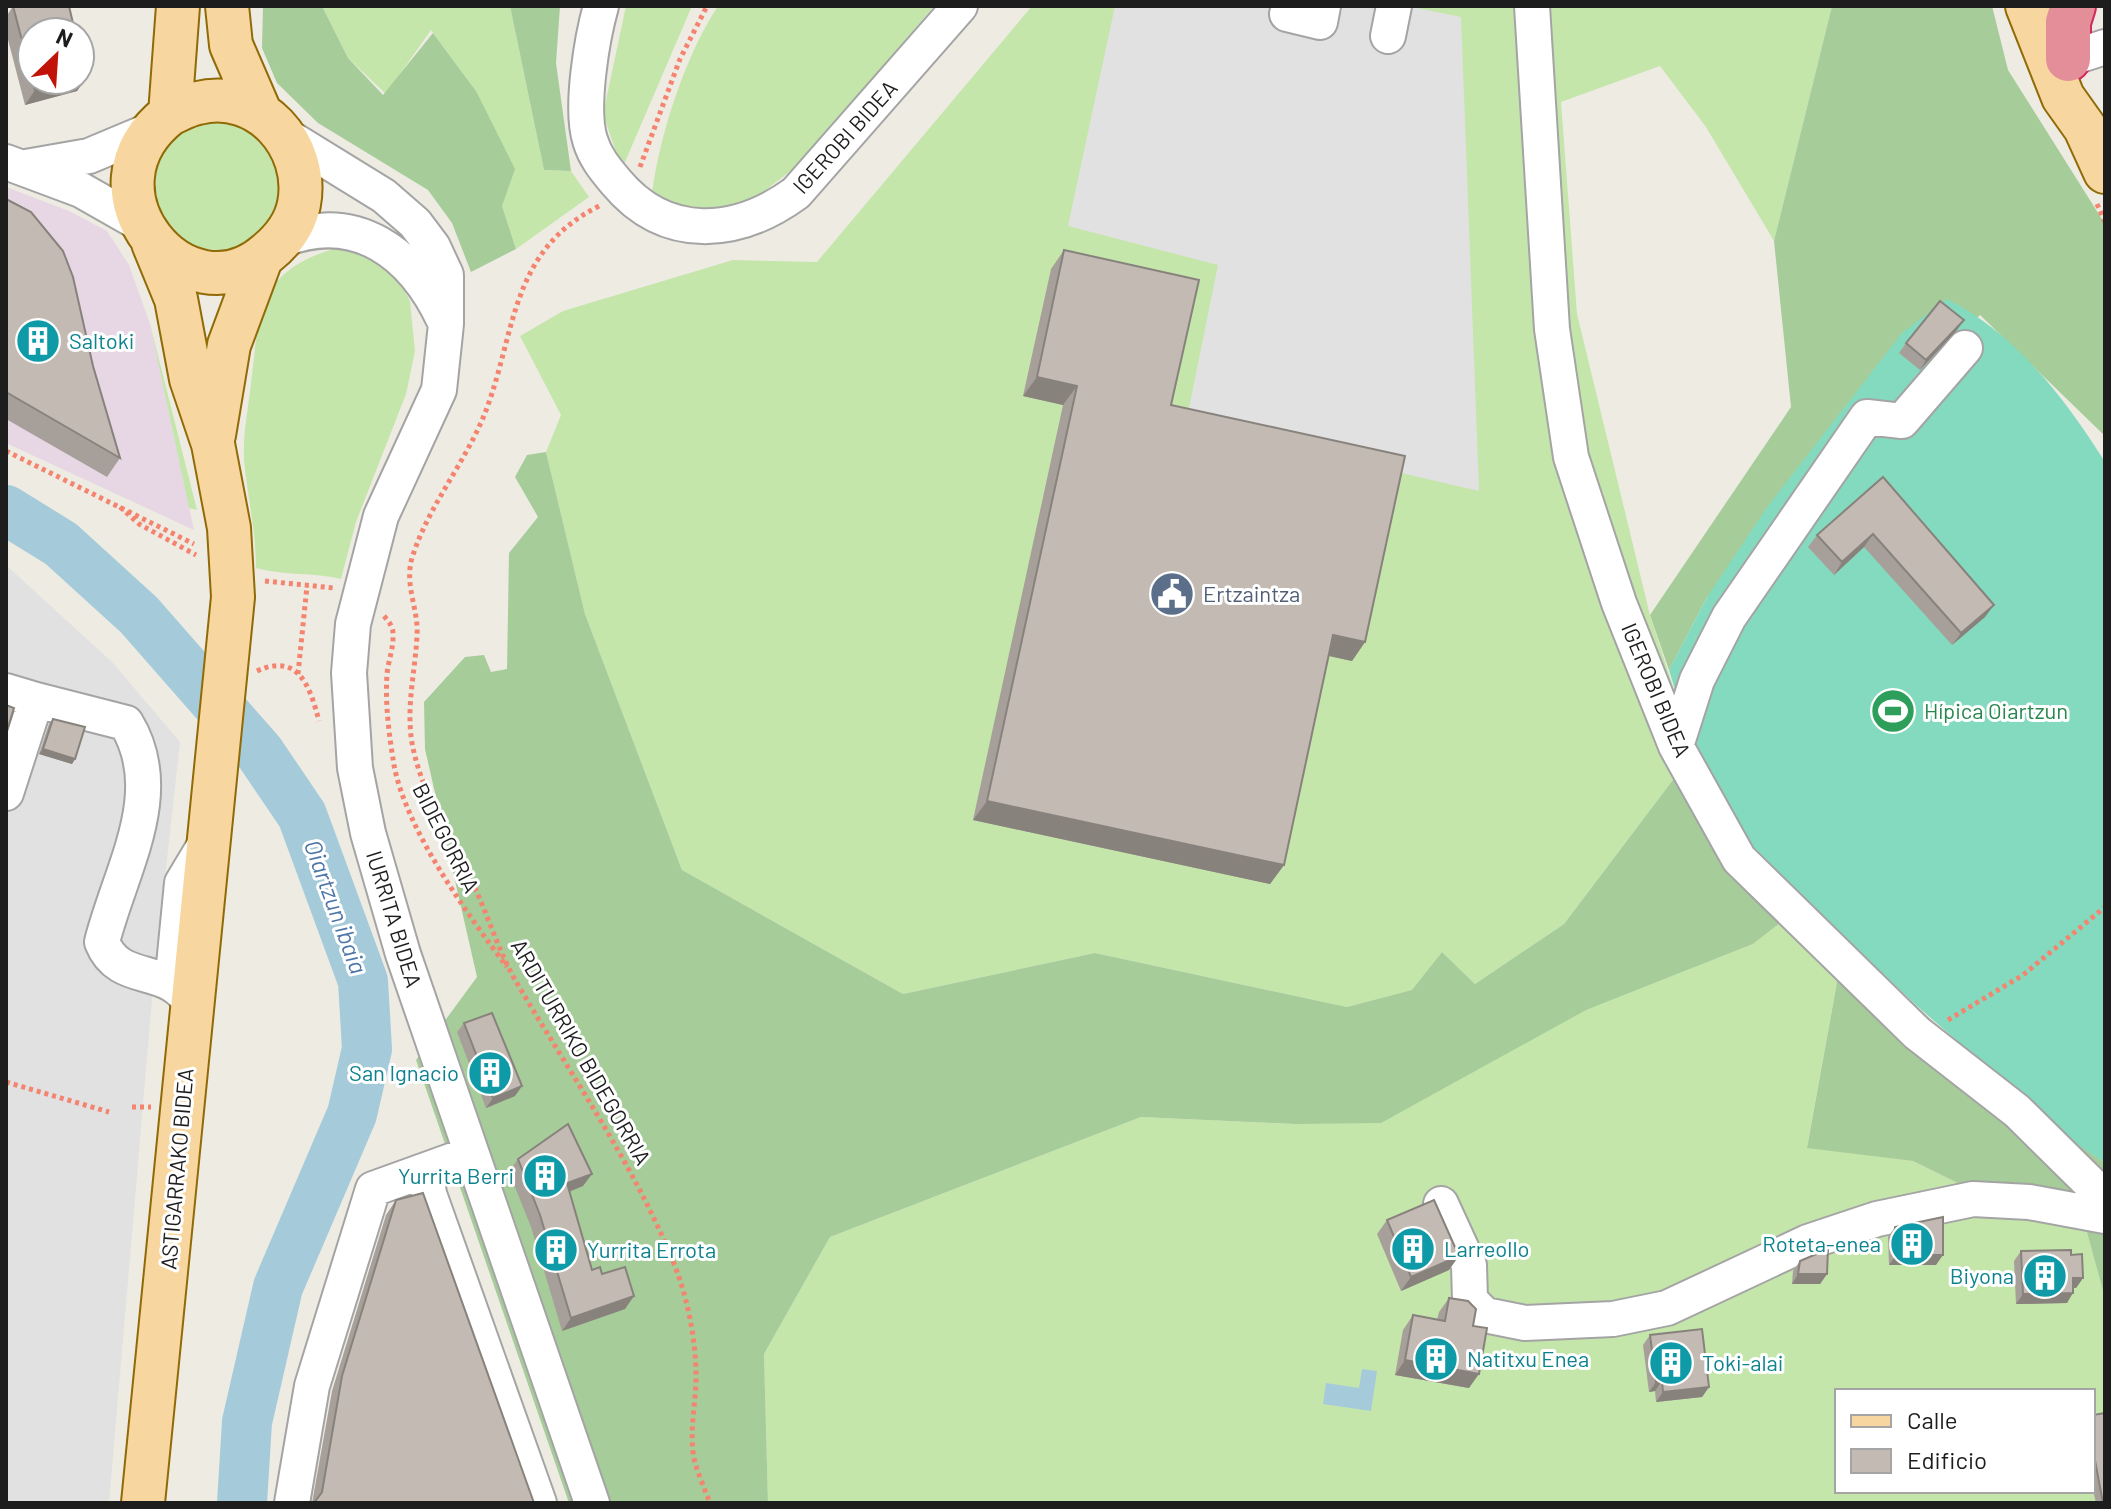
<svg xmlns="http://www.w3.org/2000/svg" width="2111" height="1509" font-family="Barlow,sans-serif">
	<style>
		.industrial { fill: #e7d6e3 }
		.grass { fill: #c5e6ab; fill-rule: evenodd }
		.forest { fill: #a6cc9a }
		.pitch { fill: #84dabe }
		.parking { fill: #e1e1e1 }
		.water { fill: #a5cbda }
		.lines { fill: none; stroke-linecap: round; stroke-linejoin: round }
		.river { stroke: #a5cbda; stroke-width: 50 }
		.minor-casing { stroke: #a4a4a4; stroke-width: 38 }
		.major-casing { stroke: #906a06; stroke-width: 46 }
		.highway-casing { stroke: #d12b5b; stroke-width: 48 }
		.path { stroke: #f4846f; stroke-width: 5; stroke-dasharray: 4 4; stroke-linecap: butt }
		.minor { stroke: #fff; stroke-width: 34 }
		.major { stroke: #f8d69f; stroke-width: 42 }
		.highway { stroke: #e38e99; stroke-width: 44 }
		.wall { fill: #a7a09a }
		.shaded-wall { fill: #88827d }
		.building { fill: #c2bab3; stroke: #88827d; stroke-width: 2 }
		.labels { text-anchor: middle; stroke-width: 6; stroke-linejoin: round; paint-order: stroke }
		.street-label { font-size: 22px; fill: #1d1d1d; stroke: #fff }
		.culture-label { font-size: 22px; fill: #0d838f; stroke: #fff; text-anchor: start }
		.service-label { font-size: 22px; fill: #4e5e75; stroke: #fff; text-anchor: start }
		.leisure-label { font-size: 22px; fill: #27864d; stroke: #fff; text-anchor: start }
		.water-label { font-size: 24px; font-style: italic; fill: #4e76a9; stroke: #fff }
	</style>
	<rect width="100%" height="100%" fill="#eeebe3"/>
	<path class="industrial" d="M6,187L69,211L107,231L129,265L150,324L194,530L6,443Z"/>
	<path class="grass" d="M322,6H510L544,170L571,171L589,197L516,249L502,206L476,91L431,30L386,94L348,58Z
		M626,6H692L622,169L603,114Z
		M718,6H934L801,163L755,198L719,211L662,202L652,193C660,134 685,56 718,6Z
		M1032,6H1832L1774,241L1706,127L1660,66L1561,102L1577,314L1650,615L1694,752L1564,924L1475,984L1442,952L1413,990L1347,1007L1095,953L903,994L682,870L585,614L546,452L561,415L520,336L563,311L733,260L817,262Z
		M152 185a65 65 0 1 1 130 0a65 65 0 1 1-130 0Z
		M333,249L362,252L395,273L410,301L415,351L406,394L356,522L341,579C313,572 285,576 256,568C256,534 249,503 245,470C241,441 248,412 251,383C260,313 256,273 333,249Z
		M150,324L197,510L189,508Z
		M1807,902L1845,938L1807,1147L1913,1161L1978,1193L2085,1225L2105,1298V1503H768L764,1354L830,1237L1141,1117L1295,1124L1753,944ZM1837,1391H2093V1491H1837Z"/>
	<path class="forest" d="M263,6H322L348,58L383,95L433,33L476,91L515,169L502,206L516,249L471,272L452,223L428,190L318,123L277,83L262,48Z
		M510,6H560L556,63L571,171L544,170Z
		M1832,6H1992L2008,70L2105,224V436L1980,315L1707,597L1669,670L1650,615L1791,407L1774,241Z
		M546,452L585,614L682,870L903,994L1095,953L1347,1007L1412,990L1442,952L1475,984L1564,924L1694,752L1807,902L1753,944L1586,1010L1381,1123L1295,1124L1141,1117L830,1237L764,1354L768,1503H569L416,1060L477,977L425,749L424,702L465,657L484,655L491,672L507,669L509,553L538,517L515,477L527,455Z
		M1845,938C1924,1014 2015,1102 2105,1163V1298L2085,1225L1978,1193L1913,1161L1807,1148Z"/>
	<path class="pitch" d="M1947,299C2015,333 2065,398 2105,462V1163L2071,1140L1917,1006L1760,857L1725,809L1694,752L1669,670L1707,597L1768,506L1902,333Z"/>
	<path class="parking" d="M1115,6H1407L1461,17L1479,491L1186,423L1218,265L1068,226Z
		M6,565L113,663L180,742L154,976L109,1503H6Z"/>
	<path class="water" d="M1362,1369L1377,1371L1371,1411L1323,1404L1326,1383L1359,1388Z"/>
	<g class="lines">
		<path class="river" d="M6,510L61,544L139,615L260,753L302,815L363,981L367,1049L352,1114L278,1287L247,1422L242,1503"/>
		<g class="minor-casing">
			<path id="minor" d="M601,6C592,38 580,108 590,140C595,157 605,169 616,182C666,242 737,236 796,193L960,6
				M1532,6L1552,329L1571,457L1619,603L1676,746L1739,859L1917,1033L2017,1111L2092,1185L2105,1214
				M1287,14L1320,22L1323,6
				M1388,36L1394,6
				M2068,59L2105,47
				M285,135L384,196L415,223L433,247L446,275V324L439,390L381,516L353,624L349,673L355,768L368,833L403,954L592,1503
				M6,162L81,190L139,223
				M26,167L89,156L151,130
				M282,240C357,210 413,254 444,320
				M6,691L36,700
				M1676,746L1697,680L1729,617L1867,417L1902,421L1965,348
				M6,793L36,700L126,723C169,793 120,870 102,942C120,988 171,961 193,1008
				M161,977L169,974L174,965L182,883L206,843
				M426,1170L429,1194L539,1503
				M1441,1204L1469,1265L1470,1300L1485,1315L1525,1323L1613,1319L1667,1308L1808,1242L1877,1219L1973,1199L2029,1202L2105,1216
				M292,1503L312,1386L373,1189L470,1154"/>
		</g>
		<g class="major-casing">
			<path id="major" d="M227,6L231,45L260,112
				M2027,6L2063,97L2085,128L2105,172
				M170,114C179,110 188,105 198,103C259,88 310,146 299,204C295,225 283,240 267,253C186,324 73,189 170,114L178,6
				M214,435L229,345L261,259
				M143,1503L233,597L229,528L213,444L191,379L176,299L153,243"/>
		</g>
		<g class="highway-casing">
			<path id="highway" d="M2068,59V22L2073,6"/>
		</g>
		<path class="path" d="M640,167L680,59L707,6
			M2097,204L2105,222
			M599,206C512,250 516,327 488,405C469,459 429,503 412,558C404,585 419,610 417,636C415,673 406,706 412,743C422,796 451,838 474,886C488,916 498,949 514,978C568,1071 631,1159 672,1259C687,1294 696,1339 696,1377C696,1406 688,1434 695,1463C699,1476 705,1490 710,1503
			M6,451L194,544
			M120,507L139,524L196,555
			M265,581L334,588
			M384,616C390,623 394,628 393,638C393,650 388,662 387,674C385,704 389,735 394,765C406,830 468,915 507,967
			M257,671C299,652 310,687 319,721
			M298,674L307,586
			M1948,1020L2023,975L2105,907
			M6,1082L109,1112
			M132,1107H151"/>
		<use href="#minor" class="minor"/>
		<use href="#major" class="major"/>
		<use href="#highway" class="highway"/>
	</g>
	<path class="wall" d="M13,6L87,77L77,91L25,105L6,32V17Z
		M6,199L93,366L120,458L107,477L6,419Z
		M1064,250L1171,405L1365,642L1352,661L1329,656L1284,865L1270,884L973,820L1063,405L1023,396L1051,269Z
		M1957,330L1920,370L1899,353L1906,343Z
		M1883,477L1985,617L1952,645L1864,547L1834,575L1808,547L1817,535Z
		M53,719L75,759L72,764L39,754L49,724Z
		M464,1023L522,1086L515,1096L486,1108L457,1032Z
		M518,1159L583,1186L569,1192L592,1270L602,1274L625,1309L562,1331L531,1227L509,1172Z
		M396,1200L534,1503H312L332,1391L386,1215Z
		M1387,1220L1449,1270L1401,1291L1377,1234Z
		M1895,1227L1936,1265H1889L1888,1237Z
		M2021,1251L2071,1255L2083,1278L2076,1288H2073L2067,1303L2016,1304L2014,1261Z
		M1800,1261L1827,1274L1820,1284H1792L1793,1271Z
		M1449,1298L1473,1326L1469,1388L1395,1375L1403,1330L1413,1315L1437,1320L1439,1312Z
		M1650,1335L1709,1387L1702,1397L1656,1402L1655,1391L1649,1392L1643,1345Z
		M2093,1415L2105,1503H2096L2093,1490Z"/>
	<path class="shaded-wall" d="M87,77L77,91L25,105L35,90L75,80H80V79Z
		M1964,320L1957,330L1920,370L1926,360Z
		M1037,377L1077,386L1063,405L1023,396Z
		M1873,534L1864,547L1834,575L1842,562Z
		M1994,605L1985,617L1952,645L1961,633Z
		M1333,635L1365,642L1352,661L1320,654Z
		M43,749L75,759L72,764L39,754Z
		M987,801L1284,865L1270,884L973,820Z
		M522,1086L515,1096L486,1108L493,1098Z
		M592,1174L583,1186L558,1196L567,1183Z
		M1896,1255H1943L1936,1265H1889Z
		M1459,1256L1449,1270L1401,1291L1411,1277Z
		M1798,1274H1827L1820,1284H1792Z
		M2073,1278H2083L2076,1288H2066Z
		M2073,1293L2067,1303L2016,1304L2023,1294Z
		M634,1296L625,1309L562,1331L571,1318Z
		M1405,1360L1479,1374L1469,1388L1395,1375Z
		M1662,1381L1655,1391L1649,1392L1656,1382Z
		M1709,1387L1702,1397L1656,1402L1663,1392Z"/>
	<path class="building" d="M13,6H69L75,32H32V79Z
		M80,50L87,77L80,79Z
		M32,80H75L35,90Z
		M6,199L31,212L63,251L73,277L93,366L120,458L6,392Z
		M1064,250L1199,280L1171,405L1405,456L1365,642L1333,635L1284,865L987,801L1077,386L1037,377Z
		M1940,301L1964,320L1926,360L1906,343Z
		M1883,477L1994,605L1961,633L1873,534L1842,562L1817,535Z
		M6,705L14,708L6,734Z
		M53,719L85,727L75,759L43,749Z
		M492,1013L522,1086L493,1098L464,1023Z
		M568,1124L592,1174L567,1183L592,1270L600,1267L602,1274L625,1267L634,1296L571,1318L540,1215L518,1159Z
		M423,1193L534,1503H314L322,1492L342,1376L396,1200Z
		M1434,1200L1459,1256L1411,1277L1387,1220Z
		M1943,1217V1255H1896L1895,1227Z
		M1828,1249L1827,1274H1798L1800,1261Z
		M2071,1250V1255L2082,1254L2083,1278H2073V1293L2023,1294L2021,1251Z
		M1449,1298L1468,1301L1476,1309L1473,1326L1487,1328L1479,1374L1405,1360L1413,1315L1445,1321Z
		M1702,1329L1709,1387L1663,1392L1662,1381L1656,1382L1650,1335Z
		M2105,1413V1503H2103L2093,1450V1415Z"/>
	<defs>
		<g id="building-disc" transform="scale(2.3)"><circle r="9.5" fill="#0f9aa8" stroke="#fff"/><path d="M-4-6H4V6H1V3H-1V6H-4ZM-2.5-4.3h1.7v1.8h-1.7ZM.8-4.3h1.7v1.8H.8ZM-2.5-1h1.7V.8h-1.7ZM.8-1h1.7V.8H.8Z" fill="#fff"/></g>
		<g id="civic-disc" transform="scale(2.3)"><circle r="9.5" fill="#5c6f8a" stroke="#fff"/><path d="M-.6-6.5H3V-4.5H.6V-3L4-1V1h2V6H-6V1h2V-1L-.6-3ZM-1.2 2.5V6h2.4V2.5Z" fill="#fff"/></g>
		<g id="stadium-disc" transform="scale(2.3)"><circle r="9.5" fill="#2e9e5b" stroke="#fff"/><path d="M0-5a6.5 5 0 1 0 0 10a6.5 5 0 1 0 0-10ZM-3.5-1.8h7v3.6h-7Z" fill="#fff"/></g>
	</defs>
	<g fill-rule="evenodd">
		<use href="#building-disc" x="38" y="341"/>
		<use href="#civic-disc" x="1172" y="594"/>
		<use href="#stadium-disc" x="1893" y="711"/>
		<use href="#building-disc" x="490" y="1073"/>
		<use href="#building-disc" x="545" y="1176"/>
		<use href="#building-disc" x="1912" y="1244"/>
		<use href="#building-disc" x="1413" y="1249"/>
		<use href="#building-disc" x="556" y="1250"/>
		<use href="#building-disc" x="2045" y="1276"/>
		<use href="#building-disc" x="1436" y="1359"/>
		<use href="#building-disc" x="1671" y="1363"/>
	</g>
	<g class="labels">
		<g class="street-label">
			<text transform="translate(845 137) rotate(-48)" y="8">IGEROBI BIDEA</text>
			<text transform="translate(1656 690) rotate(67)" y="8">IGEROBI BIDEA</text>
			<text transform="translate(446 838) rotate(63)" y="8">BIDEGORRIA</text>
			<text transform="translate(394 919) rotate(73)" y="8">IURRITA BIDEA</text>
			<text transform="translate(581 1052) rotate(60)" y="8">ARDITURRIKO BIDEGORRIA</text>
			<text transform="translate(177 1169) rotate(-85)" y="8">ASTIGARRAKO BIDEA</text>
		</g>
		<g class="culture-label">
			<text x="69" y="349">Saltoki</text>
			<text x="459" y="1081" text-anchor="end">San Ignacio</text>
			<text x="514" y="1184" text-anchor="end">Yurrita Berri</text>
			<text x="1881" y="1252" text-anchor="end">Roteta-enea</text>
			<text x="1444" y="1257">Larreollo</text>
			<text x="587" y="1258">Yurrita Errota</text>
			<text x="2014" y="1284" text-anchor="end">Biyona</text>
			<text x="1467" y="1367">Natitxu Enea</text>
			<text x="1702" y="1371">Toki-alai</text>
		</g>
		<g class="service-label">
			<text x="1203" y="602">Ertzaintza</text>
		</g>
		<g class="leisure-label">
			<text x="1924" y="719">Hípica Oiartzun</text>
		</g>
		<g class="water-label">
			<text transform="translate(335 907) rotate(70)" y="8">Oiartzun ibaia</text>
		</g>
	</g>
	<rect width="2111" height="1509" fill="none" stroke="#1d1d1d" stroke-width="16"/>
	<rect x="1835" y="1389" width="260" height="104" fill="#ffffff" stroke="#a5a5a5" stroke-width="2"/>
	<rect x="1851" y="1415" width="40" height="12" fill="#f8d69f" stroke="#a5a5a5" stroke-width="2"/>
	<text x="1907" y="1429" font-size="24" fill="#1d1d1d">Calle</text>
	<rect x="1851" y="1449" width="40" height="24" fill="#c2bab3" stroke="#a5a5a5" stroke-width="2"/>
	<text x="1907" y="1469" font-size="24" fill="#1d1d1d">Edificio</text>
	<g transform="translate(56 56) rotate(25)"><circle r="38" fill="#ffffff" stroke="#a5a5a5" stroke-width="2"/>
	<path d="M0-6L14 30L0 20L-14 30Z" fill="#c21308"/>
	<text y="-12" font-size="22" font-weight="bold" text-anchor="middle" fill="#1d1d1d">N</text>
	</g>
</svg>
